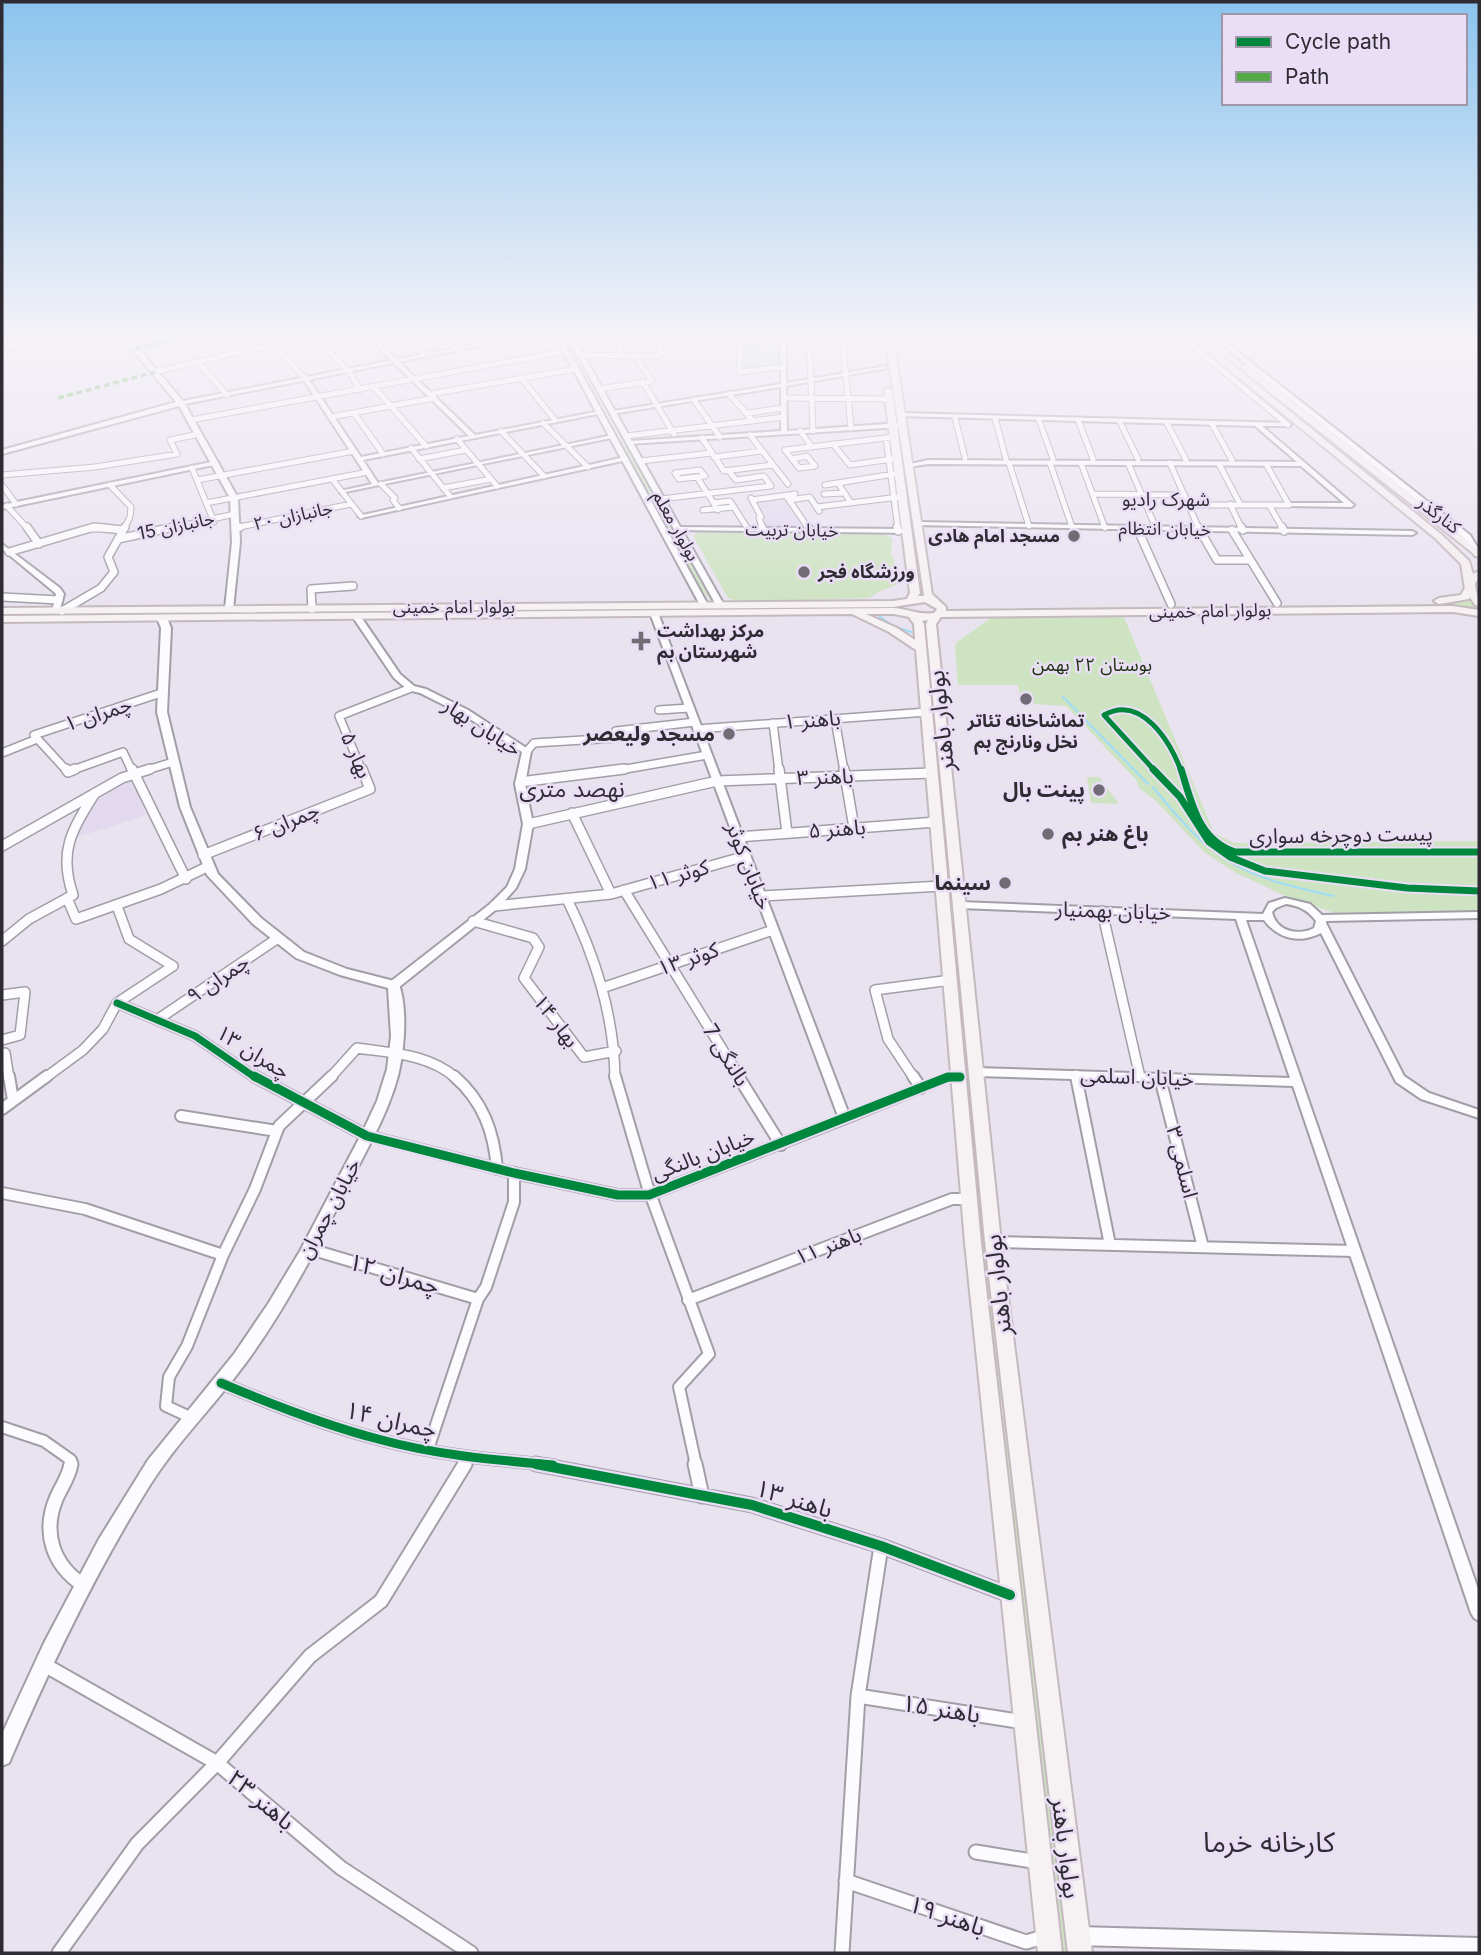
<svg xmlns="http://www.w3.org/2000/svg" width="1481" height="1955" font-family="Inter,'Noto Sans Arabic',sans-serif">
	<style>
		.built { fill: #e3d9ee }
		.green { fill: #cee3c2 }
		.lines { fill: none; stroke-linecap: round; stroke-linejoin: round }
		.stream { stroke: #a0dbf8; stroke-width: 2 }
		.minor-far4-casing { stroke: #a29ea7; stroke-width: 7 }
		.minor-far3-casing { stroke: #a29ea7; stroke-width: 10 }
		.minor-far2-casing { stroke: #a29ea7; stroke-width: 12 }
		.minor-far1-casing { stroke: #a29ea7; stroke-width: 14 }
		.minor-casing { stroke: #a29ea7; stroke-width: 17 }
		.tertiary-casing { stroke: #a29ea7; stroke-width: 4 }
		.secondary-casing { stroke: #a29ea7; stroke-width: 4 }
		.primary-casing { stroke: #c4b9be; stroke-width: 4 }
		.trunk-casing { stroke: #c4b9be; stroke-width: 4 }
		.minor-far4 { stroke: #fcfbfd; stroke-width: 5 }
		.minor-far3 { stroke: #fcfbfd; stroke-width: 7 }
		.minor-far2 { stroke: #fcfbfd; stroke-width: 9 }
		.minor-far1 { stroke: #fcfbfd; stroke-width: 10 }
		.minor { stroke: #fcfbfd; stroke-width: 13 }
		.tertiary { fill: #fcfbfd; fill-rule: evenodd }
		.secondary { fill: #fcfbfd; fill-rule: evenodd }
		.primary { fill: #f6f1f3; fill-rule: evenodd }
		.trunk { fill: #f4eef0; fill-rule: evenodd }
		.quiet { stroke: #54ab45; stroke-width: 3.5; stroke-dasharray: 6 3.5; stroke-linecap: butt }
		.cycleway-far3-casing { stroke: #e9def5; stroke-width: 9 }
		.cycleway-far2-casing { stroke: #e9def5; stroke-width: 11 }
		.cycleway-far1-casing { stroke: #e9def5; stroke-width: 13 }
		.cycleway-casing { stroke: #e9def5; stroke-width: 15 }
		.cycleway-far3 { stroke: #00873e; stroke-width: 5 }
		.cycleway-far2 { stroke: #00873e; stroke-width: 7 }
		.cycleway-far1 { stroke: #00873e; stroke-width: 9 }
		.cycleway { stroke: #00873e; stroke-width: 10 }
		.poi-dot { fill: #706b75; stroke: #e9def5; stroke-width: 2.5 }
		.labels { text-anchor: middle; stroke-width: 5; stroke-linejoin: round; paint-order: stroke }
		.far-street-label { font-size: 18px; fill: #2f2b33; stroke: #e9def5 }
		.far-poi-label { font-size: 18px; font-weight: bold; fill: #2f2b33; stroke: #e9def5; text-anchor: start }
		.far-park-label { font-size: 18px; fill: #203312; stroke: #e9def5 }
		.far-neighbourhood-label { font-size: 19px; fill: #2f2b33; stroke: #e9def5 }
		.street-label { font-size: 21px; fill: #2f2b33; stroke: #e9def5 }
		.poi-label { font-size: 21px; font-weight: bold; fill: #2f2b33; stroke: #e9def5; text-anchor: end }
		.neighbourhood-label { font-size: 23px; fill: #2f2b33; stroke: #e9def5 }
		.near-street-label { font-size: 24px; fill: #2f2b33; stroke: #e9def5 }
		.near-neighbourhood-label { font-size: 28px; fill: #2f2b33; stroke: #e9def5 }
	</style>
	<rect width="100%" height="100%" fill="#e9e3f0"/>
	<path class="built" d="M783,498L804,527L803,528L767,527L755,501Z
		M125,782H133L146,815L75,838L95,801Z"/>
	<path class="green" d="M744,338H760V350H778V365L743,371Z
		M624,446H627L712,602L699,587L622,447Z
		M700,531L880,533L892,538L891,556L894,558L897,585L880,591L869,598L739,602L728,598L693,536Z
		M1470,598L1479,610L1451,606L954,609L1449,604Z
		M418,610V613L2,616V614Z
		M1124,617L1214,833L1234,843L1479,841V912L1338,914L1288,897L1236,873L1204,852L1155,800L1139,788L1137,781L1066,706L1032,704L1031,696H1020L1018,685H958L955,647L957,642L991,618Z
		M1087,777H1099L1119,804L1091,803Z
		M939,801H945L1003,1397L1000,1398L994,1395Z
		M1001,1415L1006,1416L1072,1953H1058L998,1416Z"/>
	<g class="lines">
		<path class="stream" d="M878,615L892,626L911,632
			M1063,697L1148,784
			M1153,787C1215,864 1238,875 1334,896"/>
		<g class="minor-far4-casing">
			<path id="minor-far4" d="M264,336L306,379
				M314,336L350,373L360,390
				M404,336L427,356
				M443,336L457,350
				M480,336L490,344
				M741,336L739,372L783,367
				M809,336L813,431
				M842,336L851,428
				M1181,336L1288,425
				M2,348L57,336
				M581,355L659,356L661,336
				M618,355L622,336
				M198,362L227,395
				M154,372L310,336
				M522,379L555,420
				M643,382L674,434
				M374,387L426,446
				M599,389L652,381L634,355
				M430,394L576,369
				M729,394L753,421
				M784,398L889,399
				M694,400L720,437
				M354,413L383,454
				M748,413L784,408
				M331,417L434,398
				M955,418L965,458
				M995,418L1006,459
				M191,420L566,351
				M1039,420L1053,459
				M1078,420L1093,459
				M1120,422L1138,459
				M543,423L588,467
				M1167,423L1186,460
				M1212,424L1232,460
				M501,431L544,476
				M800,431L812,447
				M750,435L788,484
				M626,436L784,417
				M702,438L724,471L773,465
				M886,438L898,529
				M457,439L497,486
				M833,444L850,465L892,459
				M411,448L450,496
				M807,456L815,466L799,468L792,459Z
				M714,457L762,451
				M419,459L466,450
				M792,459L785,450L894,437
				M640,461L712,453
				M1009,463L1029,526
				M1050,463L1072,527
				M1081,463L1105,528
				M1128,463L1156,528
				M1170,463L1199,529
				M1219,464L1240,504
				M1266,464L1289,505
				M192,468L214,522
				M700,470L705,476L679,479L675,473Z
				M2,475L95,467L177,454L170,440L199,434
				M697,477L718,510
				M332,479L361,516
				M197,480L354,451
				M838,483L851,503
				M381,484L395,498L393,500L399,508
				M2,485L16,504
				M110,485L131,507L130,517L124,529
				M825,485L894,474
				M443,488L491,479
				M824,494L843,493
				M1093,494L1185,495
				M787,497L809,529
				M751,498L761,517L759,518L763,529
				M661,499L771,486L764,476L736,480L729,471
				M752,500L795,494
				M789,500L810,497L819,511
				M206,503L368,472
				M714,503L730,501L748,529
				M1230,504L1242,529
				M1190,505H1289
				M1269,505L1283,529
				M7,506L28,529
				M817,507L899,497
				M703,510L734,507
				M235,528L351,504
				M88,529H111
				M166,529L235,514"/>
		</g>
		<g class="minor-far3-casing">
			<path id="minor-far3" d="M27,527L39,544
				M762,527L763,530
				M808,527L810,530
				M897,527L898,531
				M1198,527L1217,560H1250
				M1241,527L1243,530
				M1282,527L1284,531
				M235,528L240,527
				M1137,528L1171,604
				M1232,530L1277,603
				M118,539L174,527
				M9,552L94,527L123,530
				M2,597L59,600
				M312,609L311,589L353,586
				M62,611L101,588L114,572L108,557L125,527
				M659,710L689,708
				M835,719L844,771
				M773,723L779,771
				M697,729L927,712
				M527,751L534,743L616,738V731L695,722
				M2,753L37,739
				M67,771L34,735L161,693
				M70,771L123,752L132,771
				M144,771L173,762
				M362,771L339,716L411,688
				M614,771L707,755"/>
		</g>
		<g class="minor-far2-casing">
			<path id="minor-far2" d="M66,769L68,772L75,769
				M132,769L186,879
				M779,769L787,833
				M844,769L854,828
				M520,782L624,769
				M572,813L611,894
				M528,824L717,781L932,773
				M738,837L936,822
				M2,846L122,778L150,769
				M203,855L370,789L362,769
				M624,890L740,1078
				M760,896L942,886
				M67,898L76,919L161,889L209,866
				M567,899C595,956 614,1014 615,1078
				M494,906L611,894L746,856
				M1102,911L1140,1077
				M473,921L533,938L539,947L524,978L584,1057L616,1051
				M2,941L29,919L73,895C58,851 72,830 95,793
				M602,988L773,930
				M2,995L25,992L20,1035L2,1040
				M117,1003L195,1036L256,1078
				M157,1020L278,938
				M2,1054L5,1053L9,1078
				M1076,1075L1077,1078
				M45,1078L83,1050L103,1029L117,1003L173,966L129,939L117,906
				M330,1078L357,1048C391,1053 429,1054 456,1078
				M914,1078L888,1039L875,990L951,980"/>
		</g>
		<g class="minor-far1-casing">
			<path id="minor-far1" d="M9,1076L13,1100
				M254,1076L367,1136
				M454,1076C483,1101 494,1132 497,1169
				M615,1076L647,1185L709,1354L679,1387L696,1465
				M738,1076L781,1145
				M913,1076L921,1088
				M1076,1076L1110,1245
				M1160,1078L1203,1247
				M2,1109L47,1076
				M181,1116L277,1131
				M2,1193L85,1209L223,1255
				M993,1242L1355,1251
				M310,1249L478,1299
				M688,1300L952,1199H969
				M221,1383C273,1405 324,1425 378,1439C435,1455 495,1460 553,1465
				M190,1417L166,1406L169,1377L187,1346L223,1255L255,1189L279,1126L332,1076
				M2,1427L44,1441L71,1460V1465
				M428,1449L478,1299L486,1287L514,1202V1173
				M464,1465L469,1457"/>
		</g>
		<g class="minor-casing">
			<path id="minor" d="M71,1464C69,1477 61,1487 56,1499C42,1533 53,1565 83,1585
				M536,1464L752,1505L881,1546L1010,1595
				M695,1464L702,1496
				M43,1664L217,1763L341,1868L471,1953
				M858,1696L1024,1722
				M976,1852L1038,1862
				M846,1881L1026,1942L1047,1936
				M59,1953L137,1844L217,1763L310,1656L381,1601L465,1464
				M842,1953L858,1696L881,1546"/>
		</g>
		<g class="tertiary-casing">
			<path id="tertiary" d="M366,336H372L475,435L600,411L603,413L363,460L378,483L613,435L616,437L340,493V491L372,484L303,379L304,378H308L361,457L469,436Z
				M674,336L883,337V339L881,340L786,339V383L885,366L888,368L786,386L787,431L900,423L903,425L900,427L628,444V442L630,441L781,431V387L611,414L610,413L613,411L781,384L780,339L677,338Z
				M1211,336H1218L1470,535L1479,550V556H1475L1464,538Z
				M901,413L1288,423L1291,425L1290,426H1262L1354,505L1351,507L1287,506V504L1289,503H1344L1301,466L928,464L909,467L906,465L928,460L1297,462L1255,426L899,416L898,415Z
				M625,457L628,459L627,460L361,518L358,516Z
				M216,461L219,463L218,464L2,509V505Z
				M917,522L1412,531L1416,533L1412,535L915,525V523Z
				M678,527L907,529L911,531L907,533L676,530L674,529Z
				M2,544L60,588L64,594L59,613L52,611L56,594L54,592L2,549Z
				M651,611L658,613L848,1112L948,1073L964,1074L966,1077L964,1080L949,1081L849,1122L649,1200H618L514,1178L363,1139L361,1136L363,1133L367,1131L514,1168L618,1190H648L838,1116L650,613Z
				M353,614H359L400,674L414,686L426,689L468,710L531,751L525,784L533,824L525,869L516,888L498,908L398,988L394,989L389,985L390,982L490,904L507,887L515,869L523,824L515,784L522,752L462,714L420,693L408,690L394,678L352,616Z
				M1285,898L1310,904L1322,915L1479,912V918L1326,921V923L1404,1076L1429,1093L1479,1110V1118L1421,1099L1396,1082L1321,933C1300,944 1278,939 1264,920H1246L1479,1592V1621L1474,1618L1471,1613L1293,1086L977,1076L973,1075L971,1072L973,1069L977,1068L1290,1078L1236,919L960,908L955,905L960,902L1263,914L1269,903ZM1286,904C1299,906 1308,910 1316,921L1314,928C1299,936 1276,932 1272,912L1276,908Z
				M1077,1927L1479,1938V1953H1380L1077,1945L1071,1942L1068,1936L1071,1930Z"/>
		</g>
		<g class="secondary-casing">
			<path id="secondary" d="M121,336H128L183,401L516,336H530L185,404L238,498L240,542L233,609L229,612L225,609L232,542L230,498L179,406L2,454V450L176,402Z
				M555,336H561L708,605L707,607L700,605Z
				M567,336H573L724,605L723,607L716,605Z
				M162,615L167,618L171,628L167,712L190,807L218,874L261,918L304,952L347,969L398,982C409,1008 404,1060 395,1086C385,1118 368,1147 353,1177C320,1241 288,1306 245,1364C214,1406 177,1442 150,1485C95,1573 50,1667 9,1763L2,1766V1734L44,1643L99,1539L148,1460L234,1354L268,1304L300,1251L363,1131L377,1101L387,1069L391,1036L388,988L340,975L296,958L253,924L207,875L180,807L157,712L161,628L157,618Z"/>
		</g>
		<g class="primary-casing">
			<path id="primary" d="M885,336H893L932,594L946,607V611L1453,606L1479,610V616L1453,612L941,617L936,624L1001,1242L1092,1953H1068L985,1242L926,624L928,620L922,621L924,624L981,1243L1062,1953H1038L965,1243L916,650L889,632L852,614L2,622V616L894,608C908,609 919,615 934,613L937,609L925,602L893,607L2,614V608L893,601L907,599L910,593L884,390L888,388L892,390L920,593L918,596H924ZM866,614H894L909,617L914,624L915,640L897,628Z
				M1470,585L1475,588L1469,599L1439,604L1434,601L1439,598L1461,595L1466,586Z"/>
		</g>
		<g class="trunk-casing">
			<path id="trunk" d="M1188,336H1197L1442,535L1469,561L1473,574L1479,571V579L1475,583C1475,591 1479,597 1479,606L1475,605L1465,589L1461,564L1436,539Z
				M1242,366H1248L1479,550V558L1242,370Z"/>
		</g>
		<use href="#minor-far4" class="minor-far4"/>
		<use href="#minor-far3" class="minor-far3"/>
		<use href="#minor-far2" class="minor-far2"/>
		<use href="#minor-far1" class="minor-far1"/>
		<use href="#minor" class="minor"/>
		<use href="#tertiary" class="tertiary"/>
		<use href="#secondary" class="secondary"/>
		<use href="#primary" class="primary"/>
		<use href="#trunk" class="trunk"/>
		<path class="quiet" d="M135,349L192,336
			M58,398L155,372"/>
		<g class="cycleway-far3-casing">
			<path id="cycleway-far3" d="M1155,771L1104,715C1141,694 1171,742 1181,771"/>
		</g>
		<g class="cycleway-far2-casing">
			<path id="cycleway-far2" d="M1153,769L1180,797L1209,842L1230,857L1265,871L1407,888L1479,891
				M1181,769C1192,803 1198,840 1235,852H1479
				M117,1003L195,1036L256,1078
				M946,1078L960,1077"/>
		</g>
		<g class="cycleway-far1-casing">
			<path id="cycleway-far1" d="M254,1076L367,1136L514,1173L618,1195H649L948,1077H960
				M221,1383C273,1405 324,1425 378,1439C435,1455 495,1460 553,1465"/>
		</g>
		<g class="cycleway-casing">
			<path id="cycleway" d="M536,1464L752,1505L881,1546L1010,1595"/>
		</g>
		<use href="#cycleway-far3" class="cycleway-far3"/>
		<use href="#cycleway-far2" class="cycleway-far2"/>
		<use href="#cycleway-far1" class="cycleway-far1"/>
		<use href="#cycleway" class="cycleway"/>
	</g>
	<linearGradient id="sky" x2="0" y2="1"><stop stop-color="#8bc4ee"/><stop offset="0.55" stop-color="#f5f2f8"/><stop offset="1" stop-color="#f5f2f8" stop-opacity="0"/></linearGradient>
	<rect width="1481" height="610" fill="url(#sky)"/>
	<g class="poi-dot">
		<circle cx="1074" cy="536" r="7"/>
		<circle cx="804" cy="572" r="7"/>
		<path d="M637.5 630.5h7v7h7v7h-7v7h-7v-7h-7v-7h7z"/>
		<circle cx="1026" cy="699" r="7"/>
		<circle cx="729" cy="734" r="7"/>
		<circle cx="1099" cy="790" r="7"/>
		<circle cx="1048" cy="834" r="7"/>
		<circle cx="1005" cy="883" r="7"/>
	</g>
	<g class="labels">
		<g class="far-street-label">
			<text transform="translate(1439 515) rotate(38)" y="6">کنارگذر</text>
			<text transform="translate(293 516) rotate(-12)" y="6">جانبازان ۲۰</text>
			<text transform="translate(176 526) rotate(-12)" y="6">جانبازان 15</text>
			<text transform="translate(676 526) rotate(61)" y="6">بولوار معلم</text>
			<text transform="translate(1165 529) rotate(1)" y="6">خیابان انتظام</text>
			<text transform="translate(792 530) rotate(1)" y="6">خیابان تربیت</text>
			<text x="454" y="613">بولوار امام خمینی</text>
			<text transform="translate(1210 611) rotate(-1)" y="6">بولوار امام خمینی</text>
		</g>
		<g class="far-poi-label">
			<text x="1060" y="542" text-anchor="end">مسجد امام هادی</text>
			<text x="818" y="578">ورزشگاه فجر</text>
			<text x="657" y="637">مرکز بهداشت<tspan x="657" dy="21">شهرستان بم</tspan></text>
			<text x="1026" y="727" text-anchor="middle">تماشاخانه تئاتر<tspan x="1026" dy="21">نخل ونارنج بم</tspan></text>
		</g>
		<g class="far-park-label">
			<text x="1092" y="671">بوستان ۲۲ بهمن</text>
		</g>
		<g class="far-neighbourhood-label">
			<text x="1166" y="506">شهرک رادیو</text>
		</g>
		<g class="street-label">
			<text transform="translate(98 714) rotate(-18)" y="7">چمران ۱</text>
			<text transform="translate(812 720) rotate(-4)" y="7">باهنر ۱</text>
			<text transform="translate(482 727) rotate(33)" y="7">خیابان بهار</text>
			<text transform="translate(356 755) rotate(67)" y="7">بهار ۵</text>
			<text transform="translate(825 777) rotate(-2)" y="7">باهنر ۳</text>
			<text transform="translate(286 822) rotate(-22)" y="7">چمران ۶</text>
			<text transform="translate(837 829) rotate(-4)" y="7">باهنر ۵</text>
			<text transform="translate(1341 835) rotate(-1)" y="7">پیست دوچرخه سواری</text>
			<text transform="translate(749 866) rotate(69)" y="7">خیابان کوثر</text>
			<text transform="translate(678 875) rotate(-16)" y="7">کوثر ۱۱</text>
			<text transform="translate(1113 911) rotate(2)" y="7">خیابان بهمنیار</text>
			<text transform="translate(688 959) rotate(-19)" y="7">کوثر ۱۳</text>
			<text transform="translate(218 979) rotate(-34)" y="7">چمران ۹</text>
			<text transform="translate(556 1021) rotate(53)" y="7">بهار ۱۴</text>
			<text transform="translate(253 1052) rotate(32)" y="7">چمران ۱۳</text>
			<text transform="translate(726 1055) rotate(58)" y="7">بالنگی 7</text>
			<text transform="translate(1137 1077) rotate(2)" y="7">خیابان اسلمی</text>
			<text transform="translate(703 1155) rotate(-21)" y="7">خیابان بالنگی</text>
			<text transform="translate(1182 1162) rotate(76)" y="7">اسلمی ۳</text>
			<text transform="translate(329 1209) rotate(-62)" y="7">خیابان چمران</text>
			<text transform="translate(828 1246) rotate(-21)" y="7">باهنر ۱۱</text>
		</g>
		<g class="poi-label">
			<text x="715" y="741">مسجد ولیعصر</text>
			<text x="1085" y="797">پینت بال</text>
			<text x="1062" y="841" text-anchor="start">باغ هنر بم</text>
			<text x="991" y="890">سینما</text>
		</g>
		<g class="neighbourhood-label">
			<text x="572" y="797">نهصد متری</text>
		</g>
		<g class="near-street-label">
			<text transform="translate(941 721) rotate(-96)" y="8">بولوار باهنر</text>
			<text transform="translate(394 1274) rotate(16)" y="8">چمران ۱۲</text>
			<text transform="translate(998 1285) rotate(-96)" y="8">بولوار باهنر</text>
			<text transform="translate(391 1420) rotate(13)" y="8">چمران ۱۴</text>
			<text transform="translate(794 1499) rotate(17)" y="8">باهنر ۱۳</text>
			<text transform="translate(941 1709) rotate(9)" y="8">باهنر ۱۵</text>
			<text transform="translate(261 1800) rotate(40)" y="8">باهنر ۲۳</text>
			<text transform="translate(1066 1848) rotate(83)" y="8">بولوار باهنر</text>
			<text transform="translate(947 1916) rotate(19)" y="8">باهنر ۱۹</text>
		</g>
		<g class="near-neighbourhood-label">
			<text x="1269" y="1852">کارخانه خرما</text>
		</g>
	</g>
	<rect width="1481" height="1955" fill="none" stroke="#2f2b33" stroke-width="7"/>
	<rect x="1222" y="14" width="245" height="91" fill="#e9def5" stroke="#9f96a7" stroke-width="2"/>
	<rect x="1236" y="37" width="35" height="10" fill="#00873e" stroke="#9f96a7" stroke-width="2"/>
	<text x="1285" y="49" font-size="21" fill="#2f2b33">Cycle path</text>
	<rect x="1236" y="72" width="35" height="10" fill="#54ab45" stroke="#9f96a7" stroke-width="2"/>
	<text x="1285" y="84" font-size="21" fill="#2f2b33">Path</text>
</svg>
